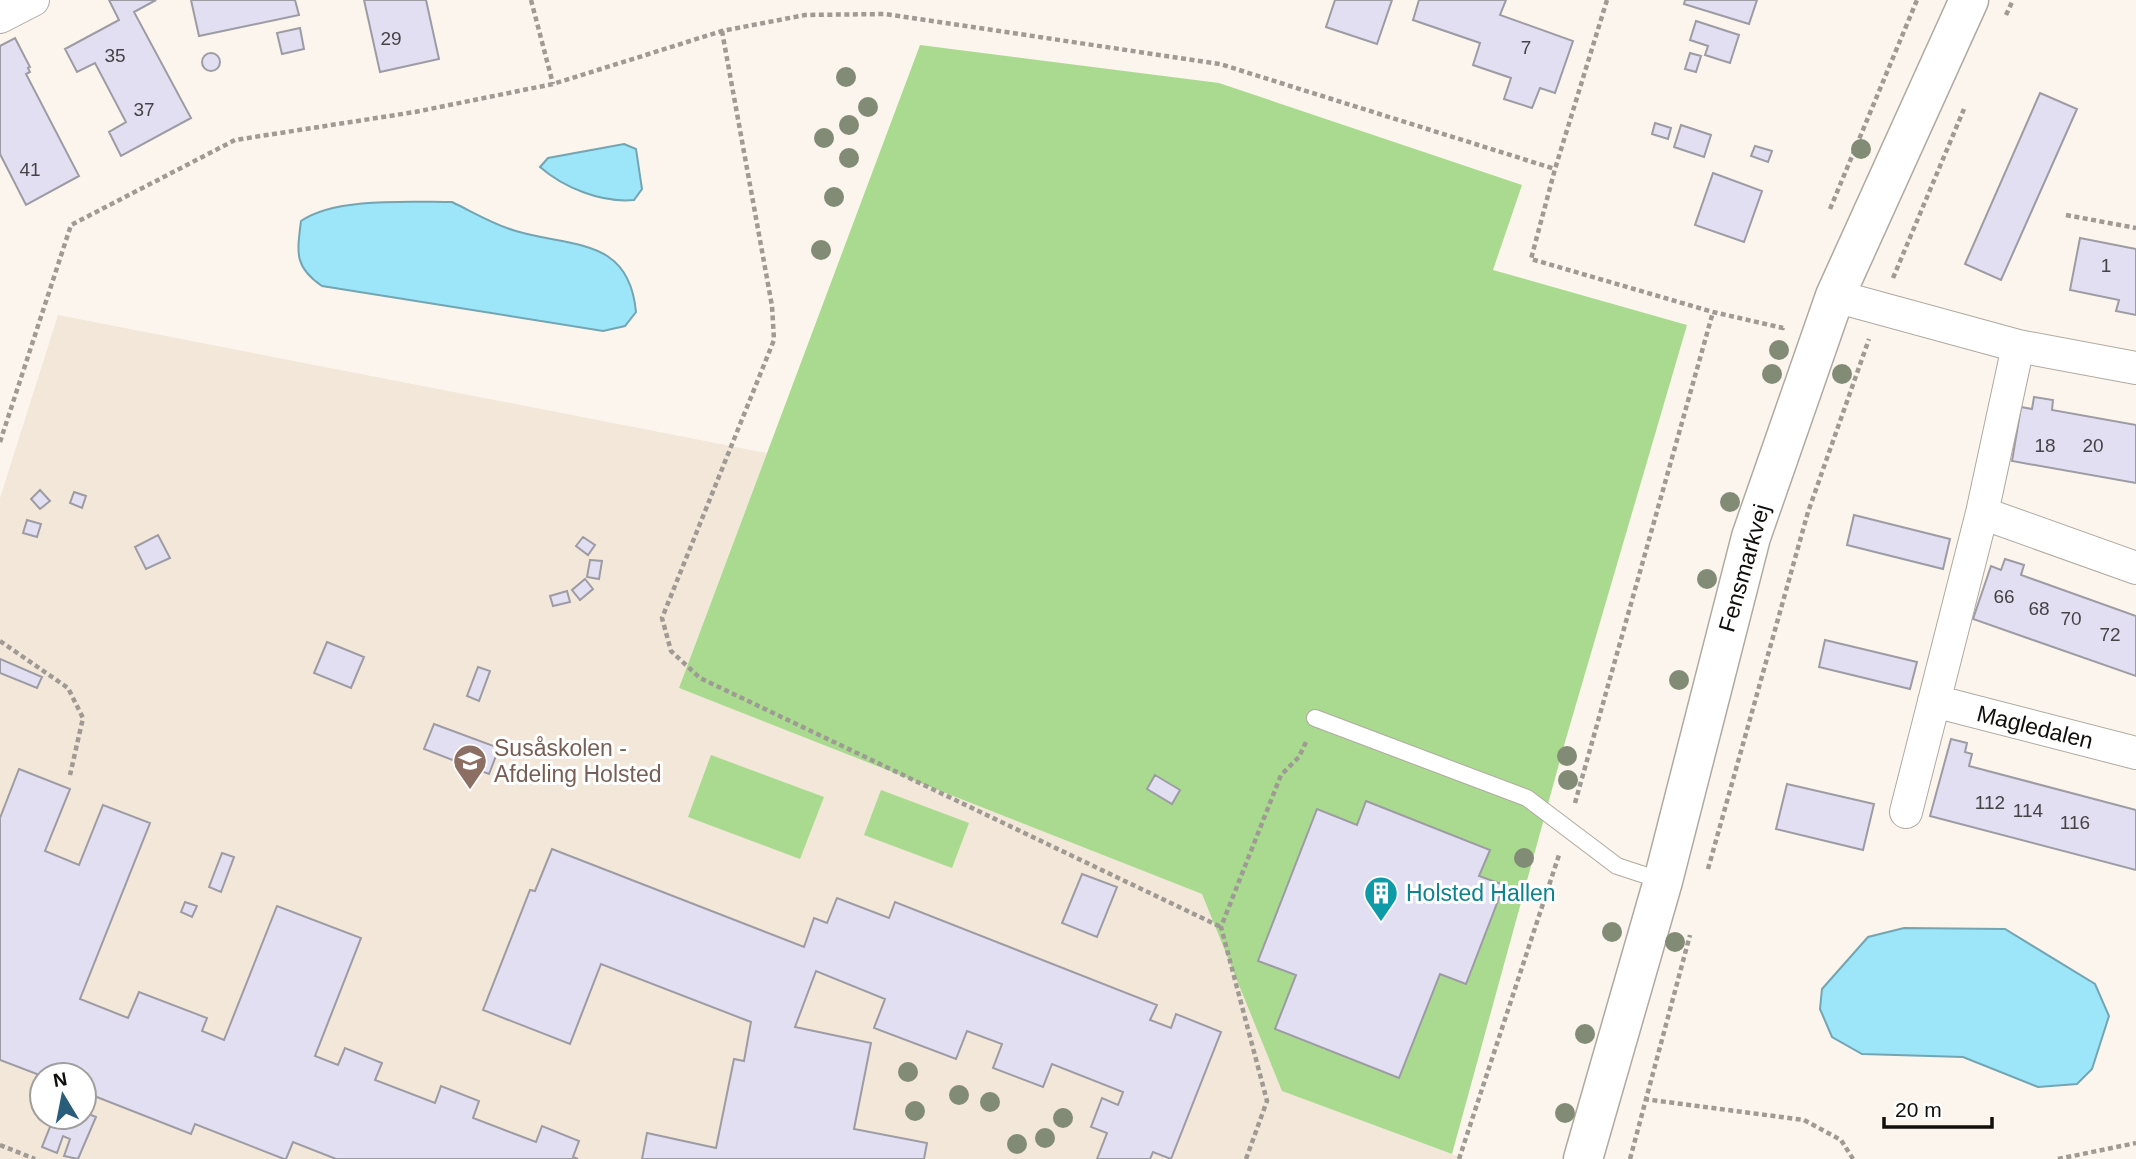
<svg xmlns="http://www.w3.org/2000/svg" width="2136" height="1159" font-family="Arial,sans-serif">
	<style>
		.built { fill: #f3e7d9; fill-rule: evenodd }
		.green { fill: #a9da8f }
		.water { fill: #9de5f9; stroke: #73a5b2; stroke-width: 2 }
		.building { fill: #e3dff2; stroke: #9d9ba3; stroke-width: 2 }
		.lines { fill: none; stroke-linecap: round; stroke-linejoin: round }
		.service-casing { stroke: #afa9a1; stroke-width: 18 }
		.minor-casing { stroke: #afa9a1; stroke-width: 34 }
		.tertiary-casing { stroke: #afa9a1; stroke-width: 41 }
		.path { stroke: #9f9a94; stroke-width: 4.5; stroke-dasharray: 5 3.5; stroke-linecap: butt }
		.service { stroke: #fff; stroke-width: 16 }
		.minor { stroke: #fff; stroke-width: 32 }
		.tertiary { stroke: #fff; stroke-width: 38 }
		.tree { fill: #828b75 }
		.labels { text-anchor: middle; stroke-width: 6; stroke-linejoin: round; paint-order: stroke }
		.number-label { font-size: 19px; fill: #464346 }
		.street-label { font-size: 23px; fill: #110f0c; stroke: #fff }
		.education-label { font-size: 23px; fill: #785e54; stroke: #fff; text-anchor: start }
		.culture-label { font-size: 23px; fill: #0d838f; stroke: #fff; text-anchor: start }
	</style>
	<rect width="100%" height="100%" fill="#fcf5ed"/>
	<path class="built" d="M58,315L767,453L679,688L1202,894L1283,1091L1465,1159H0V498ZM42,1075H84V1117H42Z"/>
	<path class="green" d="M920,45L1219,83L1522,185L1493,270L1687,325L1565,742L1452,1154L1282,1091L1202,894L679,688Z
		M711,755L824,797L800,859L688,817Z
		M881,790L969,823L952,868L864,835Z"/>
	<path class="water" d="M624,144L636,149L642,189L634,200C602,203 564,188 540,167L548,158Z
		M452,202C473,212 494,225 516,231C573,248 629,237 636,312L625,326L603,331L322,286C294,267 297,253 301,221C335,197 410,202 452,202Z
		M1904,928L2005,929L2095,984L2109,1016L2092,1069L2077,1084L2038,1087L1963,1057L1862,1054L1832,1037L1820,1009L1822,989L1868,937Z"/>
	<path class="building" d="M109,0H156L134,12L191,118L121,156L109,132L126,122L95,63L77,72L65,49L119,20Z
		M191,0H295L299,15L199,36Z
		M364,0H426L439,59L380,72Z
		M1335,0H1392L1377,44L1326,27Z
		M1419,0H1506L1500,15L1573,41L1555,93L1540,88L1532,108L1504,99L1511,78L1473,65L1480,43L1413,20Z
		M1685,0H1757L1749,24L1684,4Z
		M1696,21L1739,35L1730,63L1705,55L1708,46L1690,40Z
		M300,28L304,49L282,54L277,33Z
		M15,38L30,67L28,68L30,72L26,74L79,176L26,205L0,154V46Z
		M1690,53L1701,56L1696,72L1685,69Z
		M202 62a9 9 0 1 1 18 0a9 9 0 1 1-18 0Z
		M2040,93L2077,109L2001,280L1965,264Z
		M1655,123L1671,128L1668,139L1652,134Z
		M1681,125L1711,135L1704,157L1674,147Z
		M1755,146L1772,151L1768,162L1751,156Z
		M1713,173L1762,191L1744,242L1695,225Z
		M2080,238L2136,249V315L2116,311L2119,300L2070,290Z
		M2034,397L2053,400L2052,410L2136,425V483L2012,461L2021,407L2032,409Z
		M40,490L50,501L40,509L31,499Z
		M74,492L86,496L82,508L70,503Z
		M1854,515L1950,539L1943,569L1847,545Z
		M27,520L41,524L37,537L23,533Z
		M158,535L170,558L146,569L135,547Z
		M583,537L595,545L588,555L576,546Z
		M2005,559L2024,565L2021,575L2136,616V676L1973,619L1991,566L2001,570Z
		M590,560L602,561L599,579L587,577Z
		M585,579L593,589L580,600L572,590Z
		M567,591L570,602L553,606L550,596Z
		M1825,640L1917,662L1910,689L1819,667Z
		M327,642L364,657L351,688L314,673Z
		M0,659L42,677L37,688L0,673Z
		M478,667L490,671L479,701L467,696Z
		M434,724L499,748L489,774L424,749Z
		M1951,739L1967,743L1965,752L1972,754L1969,766L2136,810V870L1930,816Z
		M19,769L70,789L45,851L79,865L103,805L150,823L80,999L128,1018L139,992L207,1018L202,1031L224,1040L277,906L361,938L315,1056L338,1065L345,1048L382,1063L375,1080L435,1103L441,1086L479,1101L473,1118L536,1142L542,1126L579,1141L573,1157L578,1159H336L293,1142L286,1159H284L195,1124L191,1134L84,1092V1075L42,1076L0,1060V818Z
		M1155,775L1180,790L1172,804L1147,789Z
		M1787,784L1874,804L1863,850L1776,829Z
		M1366,801L1490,850L1479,876L1504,885L1466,984L1440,974L1399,1078L1275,1029L1296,975L1258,961L1317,809L1357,825Z
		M552,849L804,947L814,918L827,923L837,898L889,918L895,902L1157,1005L1150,1020L1171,1028L1176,1014L1221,1032L1171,1159L1153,1152L1150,1159H1097L1107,1133L1091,1127L1102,1098L1118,1105L1123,1092L1052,1064L1043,1087L993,1068L1002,1044L967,1031L956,1059L874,1028L885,999L816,971L795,1027L871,1043L854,1129L927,1143L924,1159H642L647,1133L716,1148L734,1059L744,1061L751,1022L601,964L570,1044L483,1010L530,890L535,891Z
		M222,853L234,857L221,892L209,887Z
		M1082,874L1117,887L1097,937L1062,923Z
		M185,902L197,906L192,917L181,912Z
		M84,1112L96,1117L78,1159L64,1156L70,1139L63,1136L57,1153L42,1147L54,1117H84Z"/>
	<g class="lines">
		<g class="service-casing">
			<path id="service" d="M1315,718L1527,798L1617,866L1663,881"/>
		</g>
		<g class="minor-casing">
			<path id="minor" d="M0,17L33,0
				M1835,296L2018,346L2136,368
				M1982,513L2136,568
				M1934,701L2136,753
				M1906,812L1982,513L2018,346"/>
		</g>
		<g class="tertiary-casing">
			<path id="tertiary" d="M1583,1159L1663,881L1751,537L1835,296L1969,0"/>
		</g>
		<path class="path" d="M531,0L553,84
			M1607,0L1555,169L1531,259L1713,312L1783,328L1785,325
			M2006,15L2013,0
			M722,31L772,306L774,340L662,618L671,651L700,678L1221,927
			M1830,209L1917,0
			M2066,215L2136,228
			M1893,278L1964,109
			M0,442L71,225L235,140L415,112L553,84L722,31L805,15L885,14L1220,64L1555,169
			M0,641L68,688L83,718L70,775
			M1575,803L1713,312
			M1708,869L1808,512L1869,339
			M1644,1099L1804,1120L1841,1140L1853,1159
			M0,1145L35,1159
			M1246,1159L1267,1101L1221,927L1281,775L1299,757L1306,742
			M1459,1159L1559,855
			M1630,1159L1690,935
			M2058,1159L2136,1143"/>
		<use href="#service" class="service"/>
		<use href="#minor" class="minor"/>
		<use href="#tertiary" class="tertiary"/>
	</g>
	<g class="tree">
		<circle cx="846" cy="77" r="10"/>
		<circle cx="868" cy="107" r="10"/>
		<circle cx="849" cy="125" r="10"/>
		<circle cx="824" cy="138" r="10"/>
		<circle cx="1861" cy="149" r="10"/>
		<circle cx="849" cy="158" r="10"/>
		<circle cx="834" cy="197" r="10"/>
		<circle cx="821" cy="250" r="10"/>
		<circle cx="1779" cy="350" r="10"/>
		<circle cx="1772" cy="374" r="10"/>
		<circle cx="1842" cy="374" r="10"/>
		<circle cx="1730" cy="502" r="10"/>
		<circle cx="1707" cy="579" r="10"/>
		<circle cx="1679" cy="680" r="10"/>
		<circle cx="1567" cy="756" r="10"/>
		<circle cx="1568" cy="780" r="10"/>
		<circle cx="1524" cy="858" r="10"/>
		<circle cx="1612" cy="932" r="10"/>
		<circle cx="1675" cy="942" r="10"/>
		<circle cx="1585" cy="1034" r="10"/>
		<circle cx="908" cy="1072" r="10"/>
		<circle cx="959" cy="1095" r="10"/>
		<circle cx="990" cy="1102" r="10"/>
		<circle cx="915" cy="1111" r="10"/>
		<circle cx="1565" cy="1113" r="10"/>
		<circle cx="1063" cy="1118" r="10"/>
		<circle cx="1045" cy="1138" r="10"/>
		<circle cx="1017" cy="1144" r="10"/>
	</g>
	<defs>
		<g id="school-pin" transform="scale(1.75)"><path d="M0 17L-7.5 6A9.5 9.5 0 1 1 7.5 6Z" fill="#8d6e63" stroke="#fff"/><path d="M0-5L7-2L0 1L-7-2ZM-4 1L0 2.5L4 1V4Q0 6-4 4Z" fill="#fff"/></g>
		<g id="building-pin" transform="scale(1.75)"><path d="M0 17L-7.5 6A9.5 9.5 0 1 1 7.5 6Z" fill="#0f9aa8" stroke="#fff"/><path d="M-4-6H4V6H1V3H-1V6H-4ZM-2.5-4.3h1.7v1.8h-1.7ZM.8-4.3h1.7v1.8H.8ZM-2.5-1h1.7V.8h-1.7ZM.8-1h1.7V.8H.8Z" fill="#fff"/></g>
	</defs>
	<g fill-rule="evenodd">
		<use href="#school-pin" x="470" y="761"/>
		<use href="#building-pin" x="1381" y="893"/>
	</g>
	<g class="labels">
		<g class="number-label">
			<text x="391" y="45">29</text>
			<text x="1526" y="54">7</text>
			<text x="115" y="62">35</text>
			<text x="144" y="116">37</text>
			<text x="30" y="176">41</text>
			<text x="2106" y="272">1</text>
			<text x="2045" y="452">18</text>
			<text x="2093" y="452">20</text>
			<text x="2004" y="603">66</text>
			<text x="2039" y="615">68</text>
			<text x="2071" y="625">70</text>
			<text x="2110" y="641">72</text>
			<text x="1990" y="809">112</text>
			<text x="2028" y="817">114</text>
			<text x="2075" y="829">116</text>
		</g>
		<g class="street-label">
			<text transform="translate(1744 568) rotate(-74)" y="8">Fensmarkvej</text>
			<text transform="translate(2035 727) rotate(14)" y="8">Magledalen</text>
		</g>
		<g class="education-label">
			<text x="494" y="756">Susåskolen -<tspan x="494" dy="26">Afdeling Holsted</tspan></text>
		</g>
		<g class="culture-label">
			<text x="1406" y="901">Holsted Hallen</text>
		</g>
	</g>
	<g transform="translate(63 1096) rotate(350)"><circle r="33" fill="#ffffff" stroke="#a09f9e" stroke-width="2"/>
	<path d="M0-5L12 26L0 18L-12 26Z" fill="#2a5d7a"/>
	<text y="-10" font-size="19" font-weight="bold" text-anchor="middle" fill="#110f0c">N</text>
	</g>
	<path d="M1884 1117v10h108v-10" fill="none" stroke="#110f0c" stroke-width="3.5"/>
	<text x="1895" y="1117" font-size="21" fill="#110f0c" stroke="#ffffff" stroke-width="5" paint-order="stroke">20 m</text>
</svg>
